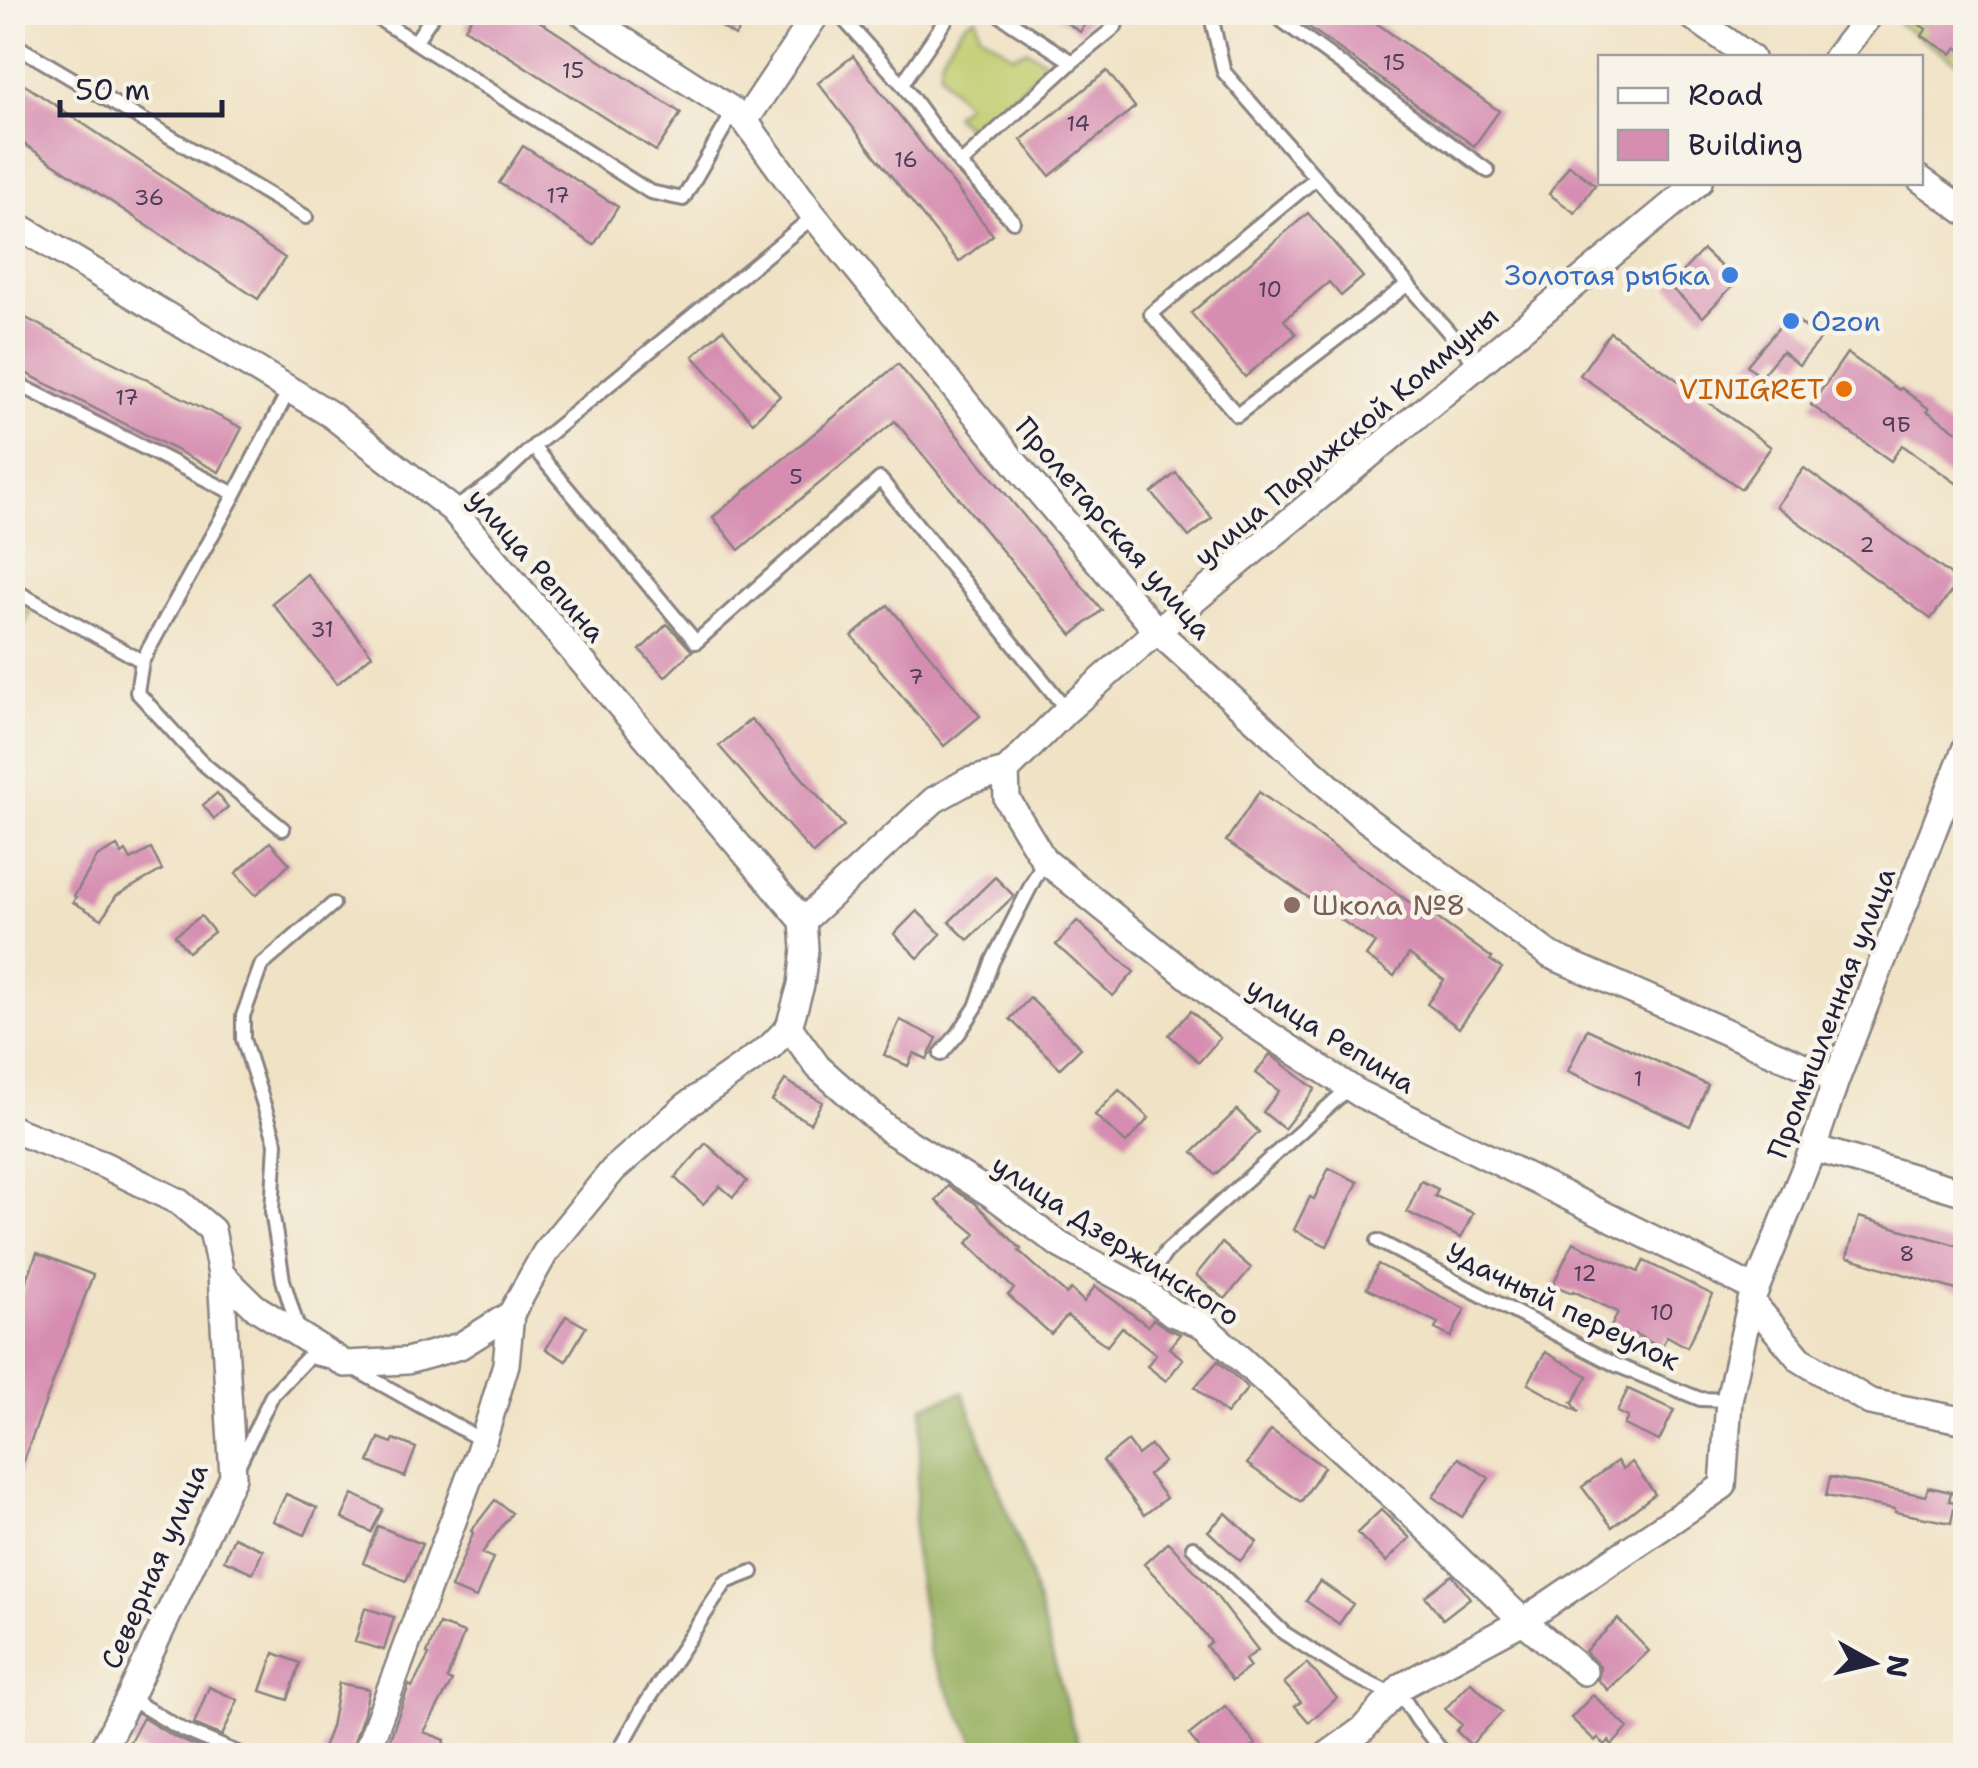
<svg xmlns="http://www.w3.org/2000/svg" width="1978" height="1768" font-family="'Shantell Sans',sans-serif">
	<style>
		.green { fill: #bfcc6d; stroke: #707754; stroke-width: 2.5 }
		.forest { fill: #97b060; stroke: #5c694e; stroke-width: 2.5 }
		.building { fill: #d68db1 }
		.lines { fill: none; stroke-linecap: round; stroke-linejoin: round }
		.service-casing { stroke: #898280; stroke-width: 18 }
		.minor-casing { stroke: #898280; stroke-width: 30 }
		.service { stroke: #fff; stroke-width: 12 }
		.minor { stroke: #fff; stroke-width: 25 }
		.shop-dot { fill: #3f7fe0; stroke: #f7f3e8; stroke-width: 4 }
		.food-dot { fill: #e8710a; stroke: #f7f3e8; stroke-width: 4 }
		.education-dot { fill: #8d6e63; stroke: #f7f3e8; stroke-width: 4 }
		.labels { text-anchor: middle; stroke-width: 9; stroke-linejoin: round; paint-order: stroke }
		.number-label { font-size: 22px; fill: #4f3d58 }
		.shop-label { font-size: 28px; fill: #366cbe; stroke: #f7f3e8; text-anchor: end }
		.food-label { font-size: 28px; fill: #c56008; stroke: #f7f3e8; text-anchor: end }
		.street-label { font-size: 28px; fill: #22223b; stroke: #f7f3e8 }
		.education-label { font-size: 28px; fill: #785e54; stroke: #f7f3e8; text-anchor: start }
	</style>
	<rect width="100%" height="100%" fill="#f7f3e8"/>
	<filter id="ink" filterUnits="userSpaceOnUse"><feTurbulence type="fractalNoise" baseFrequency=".01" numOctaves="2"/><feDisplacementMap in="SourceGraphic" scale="20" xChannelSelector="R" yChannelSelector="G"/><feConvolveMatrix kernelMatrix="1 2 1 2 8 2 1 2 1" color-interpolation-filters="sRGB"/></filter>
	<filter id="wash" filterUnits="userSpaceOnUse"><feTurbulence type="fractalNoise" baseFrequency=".0048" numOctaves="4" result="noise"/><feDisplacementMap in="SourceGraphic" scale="40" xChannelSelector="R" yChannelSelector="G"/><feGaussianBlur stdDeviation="2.25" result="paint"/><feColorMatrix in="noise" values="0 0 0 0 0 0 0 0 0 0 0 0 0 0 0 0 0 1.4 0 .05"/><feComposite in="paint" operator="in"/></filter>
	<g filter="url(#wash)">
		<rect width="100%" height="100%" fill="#f0e2c5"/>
		<path class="green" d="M1905,13H1965V67L1899,24Z
			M976,17L980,33L1013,55L1027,50L1046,61L1045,69L973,127L965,125L954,115L966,104C943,78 928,73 952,40C960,30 964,21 976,17Z
			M13,586L37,599L13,647Z"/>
		<path class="forest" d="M963,1392L1026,1562L1073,1728L1083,1755H987L975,1742L930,1655L913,1544L923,1406Z"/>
		<g id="blocks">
			<path class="building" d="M475,12H525L681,113L656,151L465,28Z
				M700,12H750L735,36Z
				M1051,12H1093L1080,32Z
				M1288,12H1361L1499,111L1474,146Z
				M1900,12H1948L1966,23V53L1957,47L1952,54L1922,36L1926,29Z
				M853,56L993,235L959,262L818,83Z
				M1107,71L1135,107L1050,176L1021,140Z
				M25,85L285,258L258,299L12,136V104Z
				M523,146L618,207L594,245L499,183Z
				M1569,165L1595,185L1575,213L1549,194Z
				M1308,213L1363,277L1341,296L1329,282L1284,320L1296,334L1245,377L1191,313Z
				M1703,250L1737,281L1703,317L1669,286Z
				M12,311L242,428L219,472L12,366Z
				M1790,314L1820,340L1799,365L1782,351L1760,377L1747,365Z
				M723,329L780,396L753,422L693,356Z
				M1610,332L1771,447L1741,489L1580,375Z
				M1847,353L1899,390L1901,388L1929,409L1927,411L1966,437V476L1959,485L1902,445L1891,461L1811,405Z
				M898,364L1102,610L1072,635L895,421L739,550L713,517Z
				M1804,468L1959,581L1931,619L1776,506Z
				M1176,473L1212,518L1189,537L1152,493Z
				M307,574L372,655L337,684L272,603Z
				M888,605L980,716L944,746L852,636Z
				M667,624L692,651L665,677L640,650Z
				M751,719L844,826L813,854L719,746Z
				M1259,792L1420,910L1423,908L1492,958L1490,960L1502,968L1459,1028L1427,1004L1444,980L1409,954L1394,976L1366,956L1375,943L1226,841Z
				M217,793L228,807L214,819L203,805Z
				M270,842L290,864L256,895L236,873Z
				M117,846L122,854L126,851L131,860L151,849L162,870L116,896L102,919L73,902L76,897L74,896L97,857Z
				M995,877L1014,896L968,940L949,922Z
				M917,911L941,934L918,958L894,934Z
				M201,916L214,932L188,952L175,935Z
				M1077,921L1134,972L1113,996L1056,945Z
				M1030,998L1081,1048L1060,1068L1010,1019Z
				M1191,1011L1220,1038L1199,1062L1169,1035Z
				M900,1020L937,1038L927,1059L914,1053L908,1066L884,1055Z
				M1587,1029L1708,1085L1690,1126L1568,1071Z
				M1270,1054L1315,1089L1284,1129L1263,1112L1279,1091L1256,1073Z
				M785,1080L822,1102L810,1123L772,1101Z
				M1119,1090L1149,1118L1126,1143L1095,1115Z
				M1237,1110L1259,1132L1215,1175L1193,1152Z
				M706,1143L747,1181L733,1197L720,1186L703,1204L675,1178Z
				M1329,1168L1358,1182L1327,1246L1294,1230L1310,1197L1314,1199Z
				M1421,1181L1438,1189L1435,1196L1473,1213L1461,1238L1407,1212Z
				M948,1186L975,1203L1021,1249L1019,1251L1066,1294L1071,1289L1084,1302L1095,1286L1148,1326L1153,1319L1166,1328L1180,1334L1169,1348L1183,1359L1166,1381L1147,1366L1156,1354L1122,1327L1107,1346L1067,1316L1051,1334L1008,1295L1014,1289L967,1243L976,1234L936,1201Z
				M1859,1217L1966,1248V1293L1847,1257Z
				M1573,1242L1638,1272L1644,1261L1713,1295L1687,1347L1667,1336L1661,1348L1635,1334L1632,1340L1610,1329L1618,1312L1573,1291L1572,1293L1553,1285Z
				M1222,1243L1251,1268L1225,1299L1196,1275Z
				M37,1253L93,1275L14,1486H12V1319Z
				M1378,1264L1465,1309L1451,1337L1435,1329L1438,1323L1367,1288Z
				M566,1316L586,1327L566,1361L546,1349Z
				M1545,1352L1588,1376L1573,1402L1571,1401L1579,1412L1528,1384Z
				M1218,1361L1248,1388L1226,1414L1195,1387Z
				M1628,1389L1674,1410L1659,1441L1624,1425L1628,1417L1617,1412Z
				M1271,1430L1324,1467L1301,1502L1247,1464Z
				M379,1438L392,1443L394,1439L416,1448L405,1477L369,1462Z
				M1128,1441L1138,1455L1151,1445L1164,1462L1148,1475L1166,1498L1144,1515L1103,1461Z
				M1459,1458L1489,1478L1462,1517L1433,1497Z
				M1617,1461L1623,1469L1632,1462L1655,1494L1612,1527L1582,1487Z
				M1830,1477L1926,1496L1928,1487L1951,1492L1949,1501L1955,1502L1951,1523L1895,1512V1509L1826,1496Z
				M286,1494L317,1508L305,1535L273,1521Z
				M353,1494L383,1509L371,1532L342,1518Z
				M495,1500L512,1513L482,1553L493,1558L476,1598L451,1588L473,1533L471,1531Z
				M1381,1510L1410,1538L1386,1562L1357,1533Z
				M1226,1513L1257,1542L1240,1561L1208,1531Z
				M378,1526L422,1544L406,1581L363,1563Z
				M234,1537L263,1550L253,1573L224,1560Z
				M1168,1542L1207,1584L1258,1650L1245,1660L1250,1667L1232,1681L1206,1646L1211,1642L1179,1601L1144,1564Z
				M1452,1575L1470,1598L1443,1619L1425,1596Z
				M1320,1581L1353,1604L1339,1624L1306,1601Z
				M365,1608L394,1617L384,1650L355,1642Z
				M1618,1619L1649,1651L1608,1690L1598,1680L1600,1667L1585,1651Z
				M439,1624L464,1633L447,1679L452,1681L424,1732L445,1740L440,1756H384L409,1685L412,1687L429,1655L427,1654Z
				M274,1653L300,1663L288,1700L261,1691Z
				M1307,1663L1337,1698L1309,1722L1295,1706L1301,1702L1284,1683Z
				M1471,1682L1502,1712L1471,1745L1456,1731L1462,1725L1445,1709Z
				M339,1683L369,1689L364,1713L349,1756H320L331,1727Z
				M209,1687L238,1700L222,1736L194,1724Z
				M1593,1695L1628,1728L1612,1745L1609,1741L1605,1745L1598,1738L1595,1741L1571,1718Z
				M1225,1706L1256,1744L1242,1756H1206L1189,1735Z
				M143,1718L176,1738L214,1754L213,1756H151L129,1743Z"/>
		</g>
	</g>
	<g filter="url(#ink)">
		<use href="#blocks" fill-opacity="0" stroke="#898280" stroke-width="2.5"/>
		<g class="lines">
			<g class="service-casing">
				<path id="service" d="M368,12L650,192L683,199L734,111
					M837,12L902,84L960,164L1013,221
					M995,12L1072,62
					M1210,12L1224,72L1316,178L1151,314L1237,415L1408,284
					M1270,12L1488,171
					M415,42L435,12
					M12,43L306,217
					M902,84L951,12
					M960,164L1072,62L1115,27L1119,12
					M1316,178L1478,366
					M12,381L235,494
					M533,447L696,642L880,479L1067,710
					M453,510L500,478L533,447L814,216
					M12,589L142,661
					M283,829L200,761L137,692L142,661L235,494L289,390
					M941,1054L959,1033L976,1007L992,962L1044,860
					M1378,1241L1616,1365L1700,1399L1729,1400
					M1141,1289L1166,1252L1350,1087
					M298,1329L283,1280L272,1211L276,1143L243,1039V1016L261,966L333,904
					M351,1367L483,1441
					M238,1466L272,1395L308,1357L327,1361
					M1193,1547L1284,1633L1346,1672L1393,1695
					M1398,1690L1418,1721L1446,1756
					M129,1698L181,1729L245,1756
					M616,1756L643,1708L726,1582L752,1572"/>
			</g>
			<g class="minor-casing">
				<path id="minor" d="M580,12L734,111L745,121L814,216L1025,475L1157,631L1363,817L1550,955L1836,1080
					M1686,12L1751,58
					M1836,58L1872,12
					M745,121L818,12
					M1920,179L1966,212
					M12,222L330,414L453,510L803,921
					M1006,771L1007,799L1044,860L1224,1005L1360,1094L1755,1289
					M803,921L934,800L968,781L1006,771L1067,710L1157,631L1699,182
					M789,1027L818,1067L889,1130L991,1194L1060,1245L1141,1289L1172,1313L1203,1325L1397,1500L1523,1621L1584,1672
					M12,1129L104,1165L179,1202L212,1230L221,1274L233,1477L129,1698L99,1756
					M1813,1148L1966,1193
					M221,1274L255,1307L345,1364L407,1361L460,1346L511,1314L545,1253L613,1170L686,1106L770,1047L789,1027L801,985L805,949L803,921
					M1751,1301L1800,1359L1870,1402L1966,1421
					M365,1756L483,1441L506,1364L511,1314
					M1326,1756L1362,1730L1402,1686L1523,1621L1723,1486L1729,1400L1751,1301L1813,1148L1836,1080L1966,747"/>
			</g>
			<use href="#service" class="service"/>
			<use href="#minor" class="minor"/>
		</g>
	</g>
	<g class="shop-dot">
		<circle cx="1730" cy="275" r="10"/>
		<circle cx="1791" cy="321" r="10"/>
	</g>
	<circle class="food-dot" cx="1844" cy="389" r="10"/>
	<circle class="education-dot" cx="1292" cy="905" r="10"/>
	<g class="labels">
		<g class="number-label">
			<text x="1394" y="70">15</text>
			<text x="573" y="78">15</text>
			<text x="1078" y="131">14</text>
			<text x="906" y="167">16</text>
			<text x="558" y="203">17</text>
			<text x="149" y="205">36</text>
			<text x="1270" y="297">10</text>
			<text x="127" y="405">17</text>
			<text x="1896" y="432">9Б</text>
			<text x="796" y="484">5</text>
			<text x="1867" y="552">2</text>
			<text x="322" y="637">31</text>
			<text x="916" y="684">7</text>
			<text x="1638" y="1086">1</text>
			<text x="1907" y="1261">8</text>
			<text x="1585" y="1281">12</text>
			<text x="1662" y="1320">10</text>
		</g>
		<g class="shop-label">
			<text x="1710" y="285">Золотая рыбка</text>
			<text x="1811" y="331" text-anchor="start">Ozon</text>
		</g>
		<g class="food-label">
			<text x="1824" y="399">VINIGRET</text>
		</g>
		<g class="street-label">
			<text transform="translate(1346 436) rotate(-40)" y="10">улица Парижской Коммуны</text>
			<text transform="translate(1114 528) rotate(49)" y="10">Пролетарская улица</text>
			<text transform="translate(537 565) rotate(49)" y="10">улица Репина</text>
			<text transform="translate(1831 1013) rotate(-69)" y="10">Промышленная улица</text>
			<text transform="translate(1331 1035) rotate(32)" y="10">улица Репина</text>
			<text transform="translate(1116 1240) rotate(33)" y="10">улица Дзержинского</text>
			<text transform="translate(1563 1306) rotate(26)" y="10">Удачный переулок</text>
			<text transform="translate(154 1566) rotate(-66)" y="10">Северная улица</text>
		</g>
		<g class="education-label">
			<text x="1312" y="915">Школа №8</text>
		</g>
	</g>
	<rect width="1978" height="1768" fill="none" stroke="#f7f3e8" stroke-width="50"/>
	<rect x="1598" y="55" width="325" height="130" fill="#f7f3e8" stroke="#a29fa3" stroke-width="2.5"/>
	<rect x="1618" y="88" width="50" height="15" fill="#ffffff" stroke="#a29fa3" stroke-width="2.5"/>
	<text x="1688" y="105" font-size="30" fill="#22223b">Road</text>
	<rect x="1618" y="130" width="50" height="30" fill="#d68db1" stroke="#a29fa3" stroke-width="2.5"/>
	<text x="1688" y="155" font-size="30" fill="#22223b">Building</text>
	<g transform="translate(1873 1663) rotate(98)" stroke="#f7f3e8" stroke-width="8" paint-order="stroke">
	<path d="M0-8L18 38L0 25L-18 38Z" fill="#22223b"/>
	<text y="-15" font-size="28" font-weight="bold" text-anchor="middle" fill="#22223b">N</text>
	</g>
	<path d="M60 100v15h162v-15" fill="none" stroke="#22223b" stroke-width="5"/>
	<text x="75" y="100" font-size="30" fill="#22223b" stroke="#f7f3e8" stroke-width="8" paint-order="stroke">50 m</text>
</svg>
